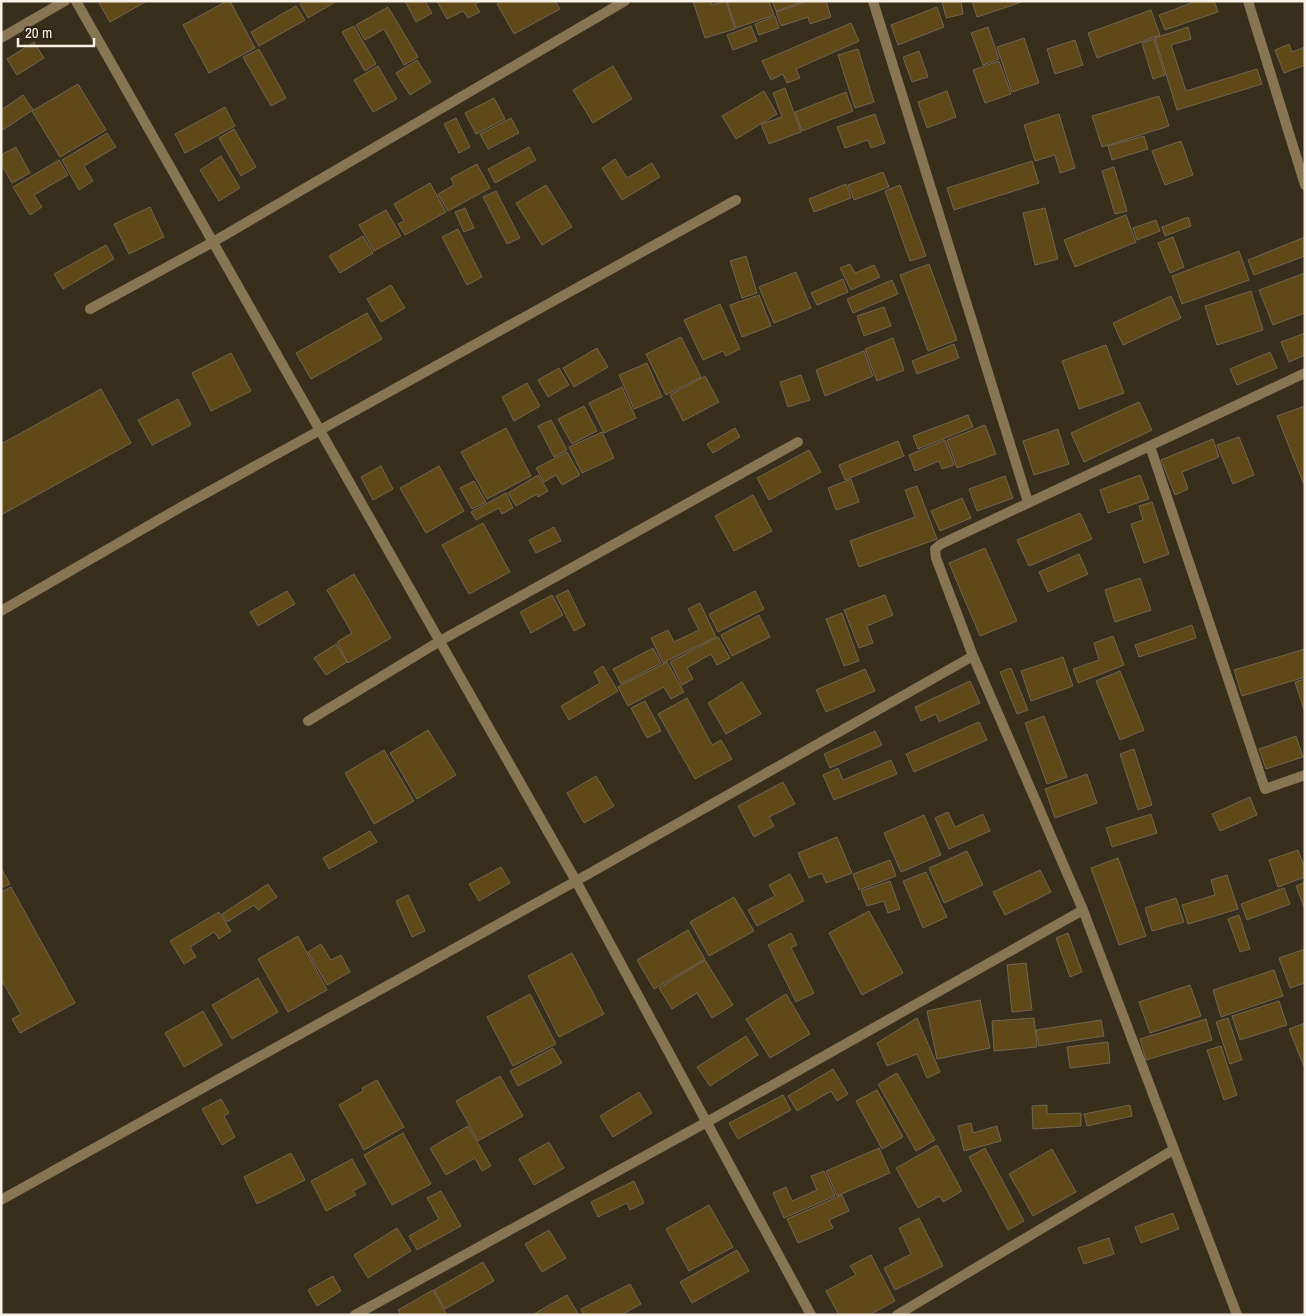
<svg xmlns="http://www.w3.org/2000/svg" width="1306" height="1316" font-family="'Archivo Narrow',sans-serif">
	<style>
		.building { fill: #604919; stroke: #706551 }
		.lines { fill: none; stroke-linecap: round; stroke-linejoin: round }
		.street { stroke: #887554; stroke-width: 10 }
	</style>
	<rect width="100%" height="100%" fill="#382e1c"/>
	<path class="building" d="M102,1H147L110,22L99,3Z
		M227,1H230L255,48L209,73L183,25Z
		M304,1H337L308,18L300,4Z
		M405,1H425L432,13L416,22Z
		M437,1H481L475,4L480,12L468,18L463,11L447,19Z
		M502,1H555L560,9L514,34L497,4Z
		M693,1H710L712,5L726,1L735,29L705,38Z
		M769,1L774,15L736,28L727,2Z
		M772,1H805L776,11Z
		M809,1H826L831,17L810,24L808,17L781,26L776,12Z
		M942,1H961L963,14L946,18Z
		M972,1H1025L977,17Z
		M1197,1H1214L1218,12L1165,30L1159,15Z
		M296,6L305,20L259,46L251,32Z
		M388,7L418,57L404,65L384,29L365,40L356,25Z
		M937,7L944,27L898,45L891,25Z
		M1151,10L1160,35L1097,58L1088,33Z
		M775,16L779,28L759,35L755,24Z
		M851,23L859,41L796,69L800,78L787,83L783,74L771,80L762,61Z
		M354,26L376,64L365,71L342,32Z
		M751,26L757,41L733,50L727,35Z
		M988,27L999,59L983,65L971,33Z
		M1188,27L1191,39L1171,45L1186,91L1257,69L1262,84L1177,110L1155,38Z
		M1024,38L1039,83L1012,92L997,47Z
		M1154,39L1165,75L1153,79L1142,43Z
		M1075,40L1083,65L1055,74L1047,49Z
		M34,42L44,58L17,75L7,59Z
		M1289,44L1292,52L1305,47V65L1284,73L1275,50Z
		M259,49L286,98L271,106L243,57Z
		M858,49L874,102L855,108L838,55Z
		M919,51L928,77L912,82L903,57Z
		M417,60L431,82L410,95L396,73Z
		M999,61L1011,94L985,103L973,70Z
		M378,66L397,99L373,112L354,80Z
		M613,66L632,99L593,123L573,90Z
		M78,84L106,130L60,157L32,111Z
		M785,88L801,132L769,144L761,124L782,117L773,93Z
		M764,91L777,114L736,139L722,116Z
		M947,91L956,117L927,128L918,102Z
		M846,92L853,111L802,131L795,112Z
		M23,95L33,110L1,131V110Z
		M1159,96L1169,126L1102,147L1092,116Z
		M494,98L505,119L476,134L465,113Z
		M225,107L235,126L185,153L175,134Z
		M875,114L885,143L871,148L868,140L845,148L837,127Z
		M1059,114L1075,168L1060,173L1055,155L1035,161L1024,125Z
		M456,118L470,147L459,153L444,124Z
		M511,118L519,133L488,149L480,134Z
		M234,129L256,167L241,176L219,138Z
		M107,133L116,147L84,166L93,181L79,190L62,160Z
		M1144,136L1148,149L1112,160L1108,146Z
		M1181,141L1193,175L1165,185L1152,151Z
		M16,147L30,173L12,183L1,164V155Z
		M529,147L536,160L495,183L488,169Z
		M221,156L240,188L219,201L200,170Z
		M615,159L627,178L652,163L660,177L622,200L602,168Z
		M59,160L68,175L34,195L42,207L30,215L13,187Z
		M1032,161L1039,183L954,210L947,188Z
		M477,164L490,188L448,211L438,194L454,185L451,178Z
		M1114,167L1127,211L1115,214L1102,171Z
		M883,172L889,187L854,200L848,185Z
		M430,183L446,212L405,235L398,224L404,221L394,204Z
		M846,184L851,198L814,212L809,199Z
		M546,185L572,227L542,245L516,203Z
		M900,185L926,256L910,261L885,191Z
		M496,191L520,238L507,244L483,197Z
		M150,207L164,237L129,254L114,224Z
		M465,208L474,228L464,232L455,212Z
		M1045,208L1058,259L1035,265L1023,213Z
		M386,210L401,236L374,251L359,225Z
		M1126,215L1136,242L1075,267L1064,240Z
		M1188,217L1191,226L1165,236L1162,227Z
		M1156,220L1160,231L1137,240L1133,228Z
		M458,229L482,277L467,285L442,237Z
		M363,236L373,253L340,273L329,256Z
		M1173,237L1184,267L1170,273L1158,243Z
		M1305,237V256L1254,275L1248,260Z
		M106,245L114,259L63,289L54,274Z
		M1239,251L1249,280L1182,304L1172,276Z
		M746,256L757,293L742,298L730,261Z
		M850,264L855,273L874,265L880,277L851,290L840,268Z
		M929,264L957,340L928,351L900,275Z
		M796,272L811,308L774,323L759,287Z
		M1305,273V313L1273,325L1259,290Z
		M843,279L848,292L817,305L811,293Z
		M892,280L898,294L853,313L847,299Z
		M391,285L405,308L381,322L367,299Z
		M1251,291L1263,330L1217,345L1205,306Z
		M759,295L771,326L742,337L730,305Z
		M1171,296L1181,318L1123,345L1113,323Z
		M720,304L740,349L726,356L723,351L703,360L684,320Z
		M884,307L891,326L864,336L857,316Z
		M367,313L382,339L311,379L296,353Z
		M1305,333V355L1289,362L1281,342Z
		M681,337L701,377L666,395L646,354Z
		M893,338L904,370L877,381L865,349Z
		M954,344L959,358L917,374L912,361Z
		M1106,345L1124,393L1079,409L1062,361Z
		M597,348L608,367L574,387L563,368Z
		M864,351L873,376L825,396L816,370Z
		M1270,352L1277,368L1237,385L1230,369Z
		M231,353L251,391L211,411L192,373Z
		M647,363L662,397L634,409L619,375Z
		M559,368L569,385L548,397L538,380Z
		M801,375L810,400L788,407L780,382Z
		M705,376L719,402L683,421L670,395Z
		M527,383L540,406L514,421L502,397Z
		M622,387L636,418L604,433L589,403Z
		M101,389L131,443L1,515V444Z
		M178,399L191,425L152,445L138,420Z
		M1139,402L1152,430L1084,462L1071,433Z
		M584,406L597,431L572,444L558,419Z
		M1305,406V487L1277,416Z
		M968,415L973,427L918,449L913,436Z
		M551,420L567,450L554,457L538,426Z
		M985,425L996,454L957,468L947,440Z
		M506,428L531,476L487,499L461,452Z
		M735,428L740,437L713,453L707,444Z
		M1058,429L1069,464L1034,475L1023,441Z
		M602,432L614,458L582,473L569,447Z
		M1239,437L1254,475L1233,484L1217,445Z
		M1213,439L1219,457L1182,472L1188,489L1175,495L1161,460Z
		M945,440L954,465L942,469L939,461L915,471L909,455Z
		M898,441L904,456L845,480L839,465Z
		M809,450L821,472L769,500L757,478Z
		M567,452L580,475L562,485L556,475L544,482L536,468Z
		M381,466L393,489L373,500L361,477Z
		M439,466L464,511L426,533L400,488Z
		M538,475L548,491L538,497L537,494L516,506L508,493Z
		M1140,475L1149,499L1108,513L1100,490Z
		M1005,476L1013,498L977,511L969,489Z
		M851,479L859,502L836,510L828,488Z
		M474,481L486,502L472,509L460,488Z
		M917,486L937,539L859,567L850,541L915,517L905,490Z
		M506,493L513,508L502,514L499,508L476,520L471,512Z
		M753,495L772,531L734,551L715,516Z
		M962,498L971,518L940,531L931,511Z
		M1152,502L1169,554L1144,563L1131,524L1143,520L1139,506Z
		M1080,513L1092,539L1029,566L1017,540Z
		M483,523L510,572L469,594L442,545Z
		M554,527L561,541L536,553L529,540Z
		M985,548L1017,621L980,636L949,563Z
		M1079,554L1088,574L1048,592L1039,572Z
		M354,574L391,638L348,663L337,642L352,633L327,590Z
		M1140,578L1151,610L1115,622L1105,590Z
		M568,590L585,625L574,631L556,596Z
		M287,591L295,604L258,626L250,612Z
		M755,591L764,609L718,632L709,614Z
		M552,595L563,615L531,633L520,612Z
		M885,595L893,615L867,626L873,643L859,648L844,610Z
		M700,603L716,637L663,663L651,638L668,630L674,642L699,630L688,609Z
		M842,613L859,661L844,666L826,619Z
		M759,615L770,637L732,656L721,635Z
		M1192,625L1196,638L1139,657L1135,645Z
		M1113,636L1124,665L1078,683L1073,669L1099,660L1094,643Z
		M718,637L730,658L717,665L711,654L687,668L693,679L682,685L670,662Z
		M336,644L347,662L326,675L314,658Z
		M653,648L661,663L621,684L613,669Z
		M1305,649V677L1242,696L1234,670Z
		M1063,657L1073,686L1031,701L1021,671Z
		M667,662L684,692L671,699L664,687L628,706L618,687Z
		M603,666L618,691L569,720L561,706L600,683L594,672Z
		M1011,668L1028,710L1017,714L1000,672Z
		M865,669L875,691L826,712L816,690Z
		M1120,671L1144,730L1120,740L1096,681Z
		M1305,679V713L1295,682Z
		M970,681L980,703L939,722L936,714L921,721L915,707Z
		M742,682L761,714L726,734L708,703Z
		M687,698L712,745L721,740L732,759L695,779L658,714Z
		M645,701L661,731L647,738L631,708Z
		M1044,716L1067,777L1047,784L1025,723Z
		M979,722L987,740L914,772L906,754Z
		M428,730L456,775L417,799L390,753Z
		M875,731L882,745L830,768L824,754Z
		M1296,736L1303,757L1266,769L1259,749Z
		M1134,749L1152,805L1138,810L1120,754Z
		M384,750L414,801L374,824L345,773Z
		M891,760L897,774L834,800L823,775L838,768L843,780Z
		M1087,774L1097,803L1055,818L1045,789Z
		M596,776L614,806L584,823L567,793Z
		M783,782L795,804L769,817L774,826L754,837L738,806Z
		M1250,797L1257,815L1220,831L1212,814Z
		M948,812L955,827L983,814L990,831L949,849L935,818Z
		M1151,814L1157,833L1112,847L1106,828Z
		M924,815L941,855L901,872L884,833Z
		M370,831L377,842L329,869L323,858Z
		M837,837L852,873L826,883L822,873L809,878L798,853Z
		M1298,850L1305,869V877L1278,887L1269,860Z
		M967,851L983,885L944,903L929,868Z
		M1118,858L1146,936L1119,945L1091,868Z
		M890,860L896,876L859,890L853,874Z
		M501,867L510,883L479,901L469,884Z
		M1,868L10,884L1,888Z
		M1040,870L1051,892L1005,915L993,892Z
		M926,872L947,917L923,928L903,881Z
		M790,874L804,901L757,926L748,910L775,896L769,885Z
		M1227,875L1238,909L1188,924L1182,905L1215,895L1211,880Z
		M890,881L900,909L888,913L884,901L867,906L861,891Z
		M1305,882V910L1296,886Z
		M268,884L277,897L258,910L254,905L227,922L222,914Z
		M11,887L75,1003L20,1033L12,1019L21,1014L1,979V892Z
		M1284,888L1290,904L1247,920L1241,904Z
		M408,895L425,931L412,937L396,901Z
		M734,897L754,931L709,956L690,922Z
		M1176,898L1184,922L1152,931L1145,908Z
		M869,911L903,973L862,995L829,933Z
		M219,912L231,931L219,939L214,932L190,947L196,957L184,964L170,941Z
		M1239,915L1250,949L1240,952L1228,919Z
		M688,930L705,959L654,989L637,960Z
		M791,933L797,945L791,948L814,993L796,1002L768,945Z
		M1068,933L1082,972L1070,977L1056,938Z
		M298,936L327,990L288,1012L258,959Z
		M321,944L331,960L341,955L350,972L327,985L308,952Z
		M1305,949V983L1290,988L1279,958Z
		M572,953L604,1014L559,1037L528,976Z
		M705,960L733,1005L712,1018L697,993L672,1009L659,988Z
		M1026,963L1032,1010L1012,1012L1007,965Z
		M1274,970L1283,996L1221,1017L1213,990Z
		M258,978L278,1012L232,1039L212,1005Z
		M1190,985L1201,1016L1150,1033L1139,1002Z
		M530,994L556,1044L513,1066L487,1017Z
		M786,994L810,1034L770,1058L746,1019Z
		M980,1000L990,1048L937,1059L927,1011Z
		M1279,1001L1287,1025L1240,1040L1232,1016Z
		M203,1011L222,1045L184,1067L165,1033Z
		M917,1018L940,1072L927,1078L917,1054L887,1066L877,1043Z
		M1034,1018L1037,1047L994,1051L992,1021Z
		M1228,1018L1242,1060L1230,1064L1216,1022Z
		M1206,1019L1212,1040L1146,1060L1140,1039Z
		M1101,1020L1104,1036L1039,1046L1036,1030Z
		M1305,1023V1069L1289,1029Z
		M746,1036L758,1055L710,1086L697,1067Z
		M1108,1042L1110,1063L1070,1068L1067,1047Z
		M1221,1046L1237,1095L1224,1100L1207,1050Z
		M553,1048L562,1063L518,1086L510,1071Z
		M833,1069L848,1094L837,1101L831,1091L797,1111L788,1096Z
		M897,1073L935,1140L916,1151L878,1084Z
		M500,1076L523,1116L478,1141L456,1101Z
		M377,1080L404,1127L364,1150L339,1105L363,1091L362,1088Z
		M877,1090L903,1137L882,1149L856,1101Z
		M639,1092L652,1113L613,1137L600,1116Z
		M783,1095L791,1110L738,1139L729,1123Z
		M221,1099L229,1113L224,1116L235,1137L222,1145L202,1109Z
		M1047,1105V1114L1081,1113V1126L1033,1129L1032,1106Z
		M1130,1105L1132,1116L1087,1126L1084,1114Z
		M971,1123L973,1133L997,1126L1001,1141L964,1151L958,1126Z
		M468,1126L491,1166L482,1171L475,1158L446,1175L430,1148Z
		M403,1133L431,1184L392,1205L364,1155Z
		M549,1142L564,1168L534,1185L519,1159Z
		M937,1145L962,1191L943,1202L940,1196L918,1208L896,1168Z
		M879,1148L890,1173L837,1196L826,1171Z
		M985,1148L1024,1221L1008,1230L969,1157Z
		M1052,1149L1076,1192L1033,1216L1009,1174Z
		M291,1153L305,1180L257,1204L244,1177Z
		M352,1159L366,1184L353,1191L356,1195L326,1211L311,1181Z
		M824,1171L835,1196L784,1218L773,1193L786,1187L792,1201L817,1190L811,1176Z
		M634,1181L644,1203L630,1210L627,1203L598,1217L591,1202Z
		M441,1191L461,1226L417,1250L409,1236L439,1219L427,1198Z
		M842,1195L849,1211L829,1220L833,1228L798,1243L787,1219Z
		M709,1205L733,1247L689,1271L666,1229Z
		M1173,1213L1179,1229L1141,1243L1135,1227Z
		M919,1218L943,1266L895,1290L884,1268L911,1254L899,1228Z
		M397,1228L411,1251L368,1278L354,1255Z
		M549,1230L566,1258L542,1272L525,1244Z
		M1109,1238L1114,1254L1084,1264L1078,1248Z
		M737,1250L749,1271L692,1303L680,1282Z
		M871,1255L895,1301L869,1315H839L826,1291L856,1275L850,1266Z
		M483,1262L494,1281L445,1309L434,1290Z
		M333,1276L341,1291L317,1306L308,1290Z
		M630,1284L641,1304L621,1315H584L581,1309Z
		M433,1290L447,1315H401L398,1310Z
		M567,1295L579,1315H532Z"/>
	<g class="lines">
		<path class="street" d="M76,1L576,881L811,1315
			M873,1L1028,502
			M1248,1L1305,185
			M1,38L65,1
			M90,309L213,242L625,1
			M1150,446L1265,789L1305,775
			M1,611L181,507L736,200
			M973,656L1083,910L1237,1315
			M308,721L440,641L798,442
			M1,1200L576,881L973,656L936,558L935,549L941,544L1305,373
			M355,1315L707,1122L1083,910
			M897,1315L1173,1150"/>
	</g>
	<rect width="1306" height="1316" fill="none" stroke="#f8f1e6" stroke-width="5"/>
	<path d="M18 38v8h76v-8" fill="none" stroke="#f8f1e6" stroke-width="2.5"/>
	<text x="25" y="38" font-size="15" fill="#f8f1e6" stroke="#2e2412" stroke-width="4" paint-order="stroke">20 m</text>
</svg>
